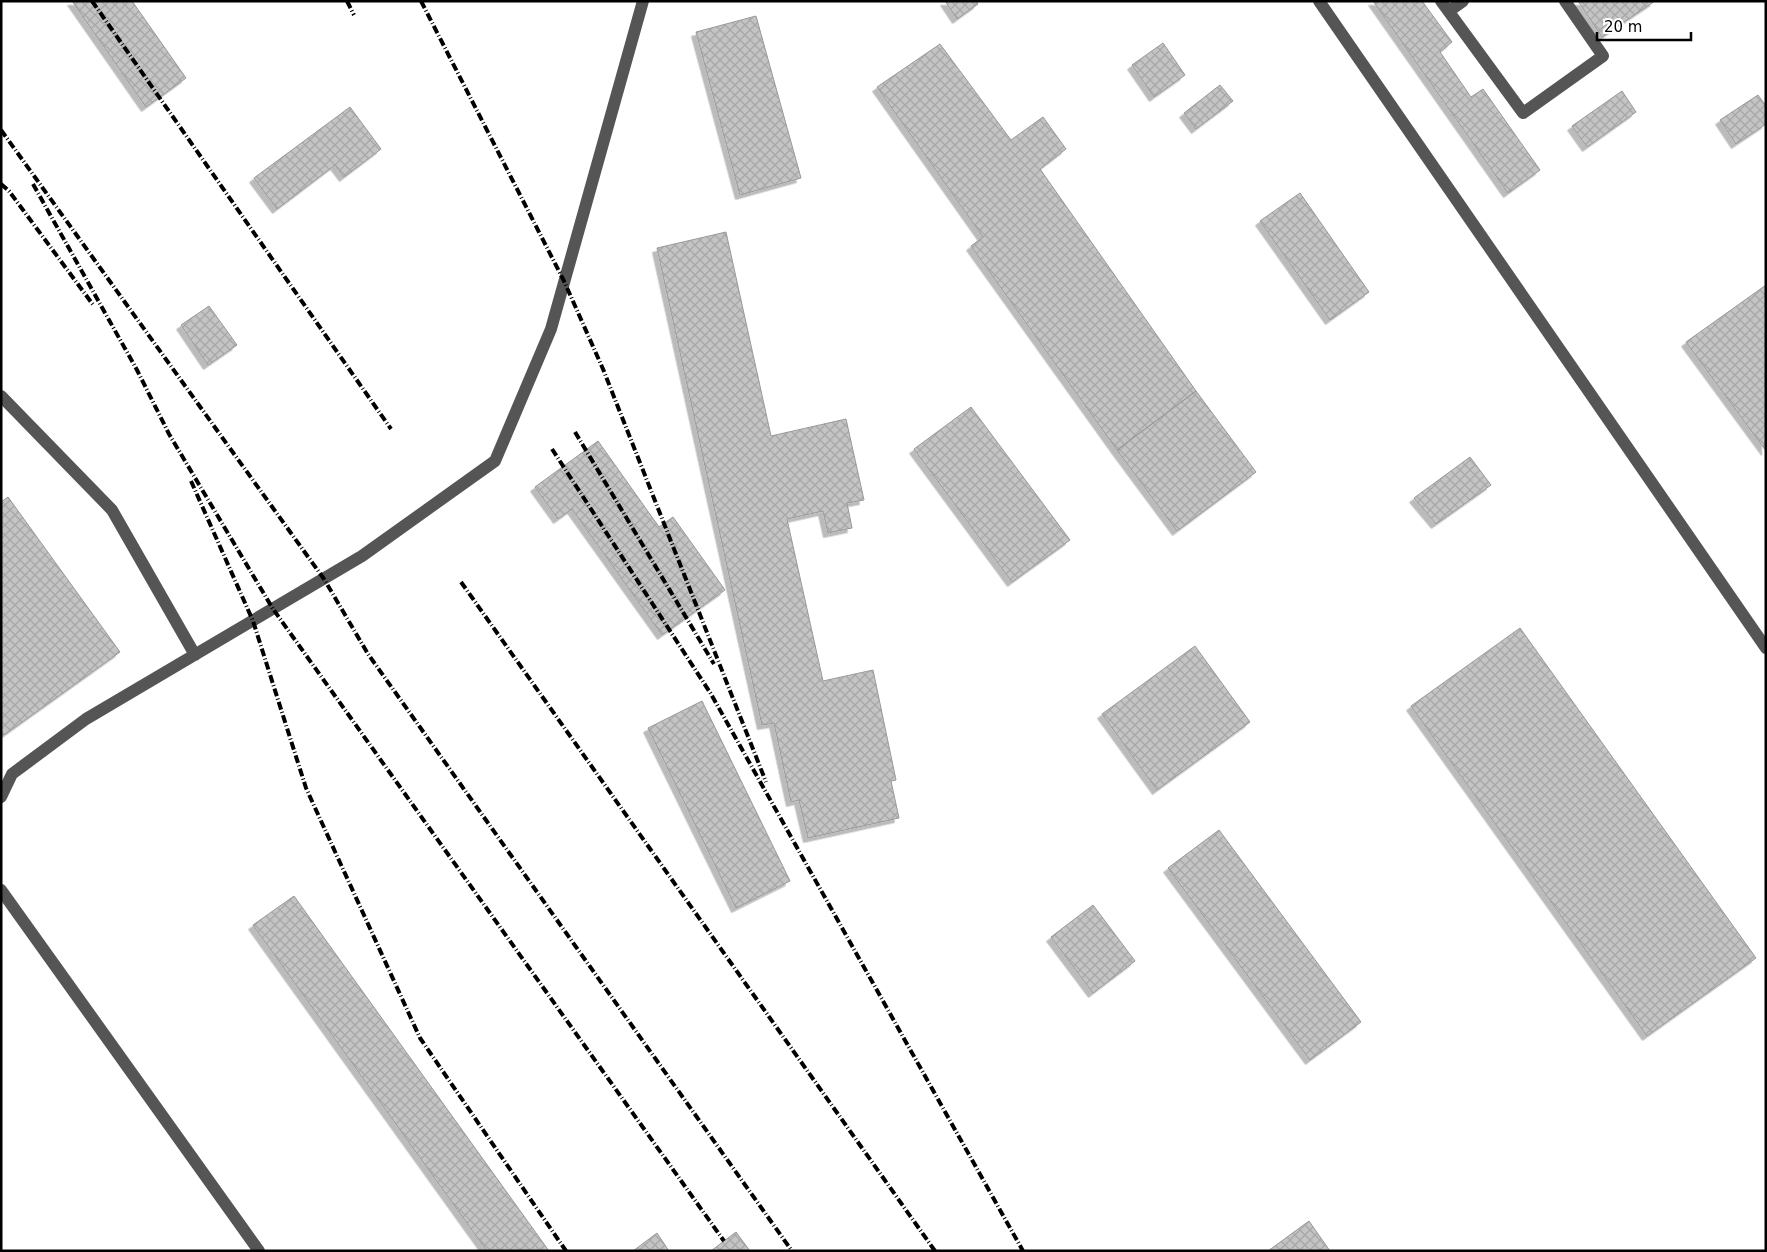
<svg xmlns="http://www.w3.org/2000/svg" width="1767" height="1252" font-family="'DejaVu Sans',sans-serif">
	<style>
		.building { fill: url(#building-cross-hatch); stroke: #999; filter: url(#shadow) }
		.lines { fill: none; stroke-linecap: round; stroke-linejoin: round }
		.minor { stroke: #555; stroke-width: 12 }
		.rail { stroke: #000; stroke-width: 4; stroke-dasharray: 8 2.5 1 2.5; stroke-linecap: butt }
	</style>
	<defs>
		<pattern id="building-cross-hatch" width="8" height="8" patternUnits="userSpaceOnUse" patternTransform="scale(1.25)"><rect width="8" height="8" fill="#c4c4c4"/><path d="M0 0l8 8M0 8l8-8" fill="none" stroke="#a7a7a7"/></pattern>
		<filter id="shadow"><feDropShadow dx="-4.5" dy="4.5" stdDeviation="0" flood-color="#0004"/></filter>
	</defs>
	<rect width="100%" height="100%" fill="#fff"/>
	<path class="building" d="M72,1H132L186,78L146,107Z
		M945,1H976L978,4L957,19Z
		M1373,1H1422L1452,42L1440,52L1471,97L1483,89L1540,170L1508,193Z
		M1578,1H1655L1602,37Z
		M756,16L801,178L740,195L696,32Z
		M1163,43L1185,75L1154,97L1132,65Z
		M940,44L1011,140L1043,117L1066,149L1040,169L1196,391L1117,450L971,246L983,237L877,87Z
		M1220,85L1233,101L1196,129L1184,113Z
		M1622,91L1636,112L1587,147L1572,126Z
		M1758,95L1766,106V124L1736,144L1720,120Z
		M350,107L381,149L344,177L335,165L277,209L254,178Z
		M1300,193L1369,292L1330,320L1260,221Z
		M726,232L771,436L846,419L864,500L847,503L852,528L828,533L823,511L787,519L823,681L873,670L896,780L891,781L899,818L808,838L799,800L791,802L774,723L762,725L657,248Z
		M1766,285V451L1686,342Z
		M209,306L237,345L208,365L181,325Z
		M1196,391L1256,472L1177,531L1117,450Z
		M971,407L1070,540L1012,582L914,449Z
		M598,441L659,527L673,517L725,590L662,635L572,509L558,519L535,487Z
		M1470,457L1491,485L1436,524L1414,498Z
		M8,497L120,652L4,735L1,731V502Z
		M1520,628L1756,958L1647,1036L1411,706Z
		M1195,646L1250,722L1157,790L1102,714Z
		M702,701L790,881L736,908L648,728Z
		M1219,830L1361,1022L1310,1060L1168,868Z
		M294,896L549,1251H487L253,925Z
		M1093,905L1135,961L1093,993L1051,937Z
		M1309,1221L1330,1251H1268Z
		M736,1232L750,1251H711L724,1241Z
		M657,1233L669,1251H633Z"/>
	<g class="lines">
		<path class="minor" d="M1319,1L1766,648
			M1441,1L1523,113L1603,56L1565,1
			M1449,11L1463,1
			M1,396L112,510L195,655
			M1,797L12,774L86,719L362,556L495,461L551,329L643,1
			M1,890L259,1251"/>
		<path class="rail" d="M92,1L391,429
			M347,1L354,15
			M421,1L564,281L603,369L766,782
			M1,130L324,579L368,654L792,1251
			M1,184L9,191L94,306
			M33,184L137,370L169,434L273,609L724,1241
			M575,432L714,664
			M552,449L711,694L1023,1251
			M191,481L253,621L306,788L420,1038L566,1251
			M461,582L935,1251"/>
	</g>
	<rect width="1767" height="1252" fill="none" stroke="#000000" stroke-width="5"/>
	<path d="M1597 32v8h94v-8" fill="none" stroke="#000000" stroke-width="2.5"/>
	<text x="1604" y="32" font-size="15" fill="#000000" stroke="#ffffff" stroke-width="4" paint-order="stroke">20 m</text>
</svg>
